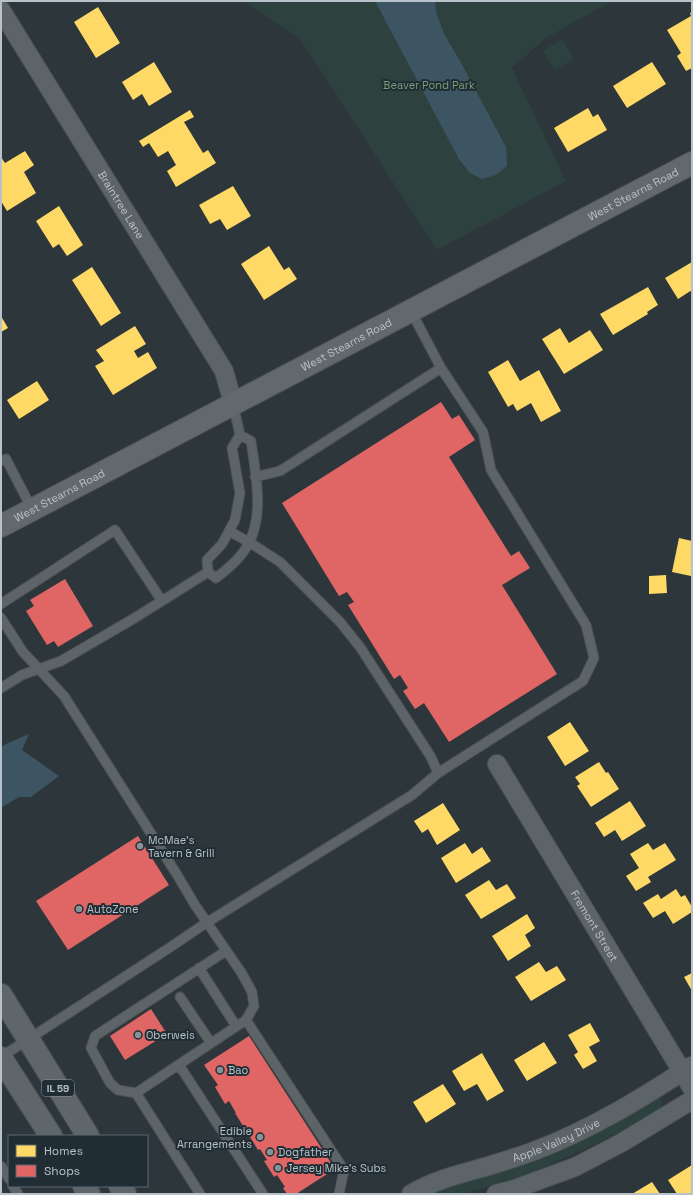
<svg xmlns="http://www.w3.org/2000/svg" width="693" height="1195" font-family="'Space Grotesk',sans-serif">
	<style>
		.green { fill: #2d423f }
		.water { fill: #3d5563 }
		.homes { fill: #ffd966 }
		.shops { fill: #e06666 }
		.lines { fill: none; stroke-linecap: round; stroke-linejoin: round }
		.service-casing { stroke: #4b5155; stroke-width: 11 }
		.minor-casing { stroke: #4b5155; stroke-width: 20 }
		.secondary-casing { stroke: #4b5155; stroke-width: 24 }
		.primary-casing { stroke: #4b5257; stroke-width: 24 }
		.service { stroke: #5d6468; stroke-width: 9 }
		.minor { stroke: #5d6468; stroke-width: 18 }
		.secondary { stroke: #62686c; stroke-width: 22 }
		.primary { stroke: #5f666a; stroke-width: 22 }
		.poi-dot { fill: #879198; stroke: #212d34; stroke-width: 1.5 }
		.labels { text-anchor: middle; stroke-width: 4; stroke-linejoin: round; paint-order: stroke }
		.shield { fill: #212d34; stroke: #8b959d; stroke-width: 1 }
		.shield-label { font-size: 10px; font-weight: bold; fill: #b8c2ca }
		.park-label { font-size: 11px; fill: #789e7a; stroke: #212d34 }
		.street-label { font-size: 11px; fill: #b8c2ca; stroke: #212d34 }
		.poi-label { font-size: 11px; fill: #b8c2ca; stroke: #212d34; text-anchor: start }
	</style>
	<rect width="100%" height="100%" fill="#2d363a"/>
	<path class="green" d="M244,1H612L546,38L512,68L566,181L437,250L300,39Z
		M562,39L574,59L554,70L543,51Z
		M656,1098L660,1099L662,1104L659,1109L610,1137L547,1166L508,1181L461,1194H430Z"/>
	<path class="water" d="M375,1H435L436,12L444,34L460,61L506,147L507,166L496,175L482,179L470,173L459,159Z
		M29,734L22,750L59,776L31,797H19L1,808V747L8,743Z"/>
	<path class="homes" d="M98,7L120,43L96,58L74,22Z
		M692,12V68L686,71L677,56L681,53L667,30L691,16L690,13Z
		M154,62L172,92L149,106L142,94L133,100L122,82Z
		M652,62L666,84L627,108L613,86Z
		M588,108L593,117L598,114L607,130L568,152L554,128Z
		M190,110L194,117L184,122L203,153L208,150L216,163L176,187L167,171L176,165L168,151L158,157L149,143L143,147L139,141Z
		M25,151L34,165L24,172L36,193L7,211L1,201V157L5,163Z
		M233,186L251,216L227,230L220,219L210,224L199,205Z
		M59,206L83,245L67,256L59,244L53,248L36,221Z
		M269,246L284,270L289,267L297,279L264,300L241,264Z
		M692,262V290L678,299L665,278Z
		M92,267L121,313L101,326L72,280Z
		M648,287L658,305L647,312L648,314L613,335L600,314Z
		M1,316L8,328L1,332Z
		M135,326L146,344L134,351L138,358L148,352L157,368L113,395L95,366L104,361L96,350Z
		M560,328L569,343L590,330L603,350L564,374L542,339Z
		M508,360L520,381L539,370L561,411L541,422L531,403L517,411L513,404L508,407L488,372Z
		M37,381L49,400L19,419L7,400Z
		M679,538L692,541L691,576L672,572Z
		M666,575L667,593L649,594V576Z
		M570,722L589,751L565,766L547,737Z
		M599,762L606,773L608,772L619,789L591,807L577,786L580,784L575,777Z
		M630,801L646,826L622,841L615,830L604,837L595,823Z
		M443,803L460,830L437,845L428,829L422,833L414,821Z
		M465,843L472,854L482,847L491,861L456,883L441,858Z
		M648,843L653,850L665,843L676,860L648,877L651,882L636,891L626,876L639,868L630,854Z
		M489,880L496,890L507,884L516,898L481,919L465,895Z
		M676,889L681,897L685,895L692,907V912L673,924L665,911L653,918L643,903L658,894L661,899Z
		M527,914L535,928L525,935L531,946L508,961L492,936Z
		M539,962L546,972L557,966L566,980L531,1001L515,977Z
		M692,973V991L684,977Z
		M590,1023L600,1041L589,1047L597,1061L583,1069L574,1055L578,1052L568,1035Z
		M544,1042L557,1063L527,1081L514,1060Z
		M482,1053L504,1091L487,1101L477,1084L464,1091L452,1071Z
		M443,1084L456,1104L426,1123L413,1102Z
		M692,1165V1193L677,1194L668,1180Z
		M652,1182L660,1194H632Z"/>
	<path class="shops" d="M441,402L452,419L459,415L475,440L449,457L511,556L519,551L530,568L502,585L557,674L449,742L424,703L415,709L403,691L408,688L400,675L394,679L348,605L354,602L347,592L339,596L282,503Z
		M65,579L93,626L58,647L54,641L47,645L26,611L34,606L30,600Z
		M138,836L169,885L68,950L36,901Z
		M151,1009L167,1034L125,1060L110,1036Z
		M249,1036L335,1169L296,1194H287L283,1188L285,1187L277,1175L274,1177L264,1161L267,1160L260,1149L258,1150L235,1113H236L229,1101L225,1104L215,1087L218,1085L204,1065Z"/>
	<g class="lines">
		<g class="service-casing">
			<path id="service" d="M411,311L441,368L483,432L491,470L586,625L594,658L583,681L438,773
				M233,404L240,435L232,448L240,493L235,520L222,544L207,560L208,572L216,578C225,571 234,564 241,555C267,524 256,477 251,441L240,435
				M1,461L6,459L32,509
				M255,477L280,471L441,368
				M1,604L115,530L162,601
				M1,618L23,652L64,696L176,873L195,905L241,972L252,992L254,1006L246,1020L136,1093L200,1194
				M1,688L22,675L61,661L133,619L208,572
				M199,968L236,1026
				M180,997L211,1043
				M246,1020L344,1170L339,1194
				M1,1057L169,948L206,923L412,795L438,773L431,757L360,647L340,622L280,562L249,542L229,531
				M179,1065L263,1194
				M136,1093L118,1090L110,1083L91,1048L95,1036L226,951
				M1,1166L9,1179
				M13,1186L18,1194"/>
		</g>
		<g class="minor-casing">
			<g id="minor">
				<path id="s1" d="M1,10L224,371L233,403"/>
				<path id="s2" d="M497,764L692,1088"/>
				<path id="s3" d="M411,1194C434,1180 460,1174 485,1167C501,1162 518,1157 534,1151C590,1130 642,1098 691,1066"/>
				<path d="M496,1194L515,1189L575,1167L621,1143L692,1100"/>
			</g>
		</g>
		<g class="secondary-casing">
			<g id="secondary">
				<path id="s4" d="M1,526L692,163"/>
			</g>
		</g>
		<g class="primary-casing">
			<path id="primary" d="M1,995L88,1136
				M1,1058L51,1136
				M84,1186L89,1194
				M120,1186L125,1194"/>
		</g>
		<use href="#service" class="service"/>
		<use href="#minor" class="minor"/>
		<use href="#secondary" class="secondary"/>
		<use href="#primary" class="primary"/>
	</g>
	<g class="poi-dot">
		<circle cx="140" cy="846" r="4"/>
		<circle cx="79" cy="909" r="4"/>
		<circle cx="138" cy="1035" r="4"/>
		<circle cx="220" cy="1070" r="4"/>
		<circle cx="260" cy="1137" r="4"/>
		<circle cx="270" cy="1152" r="4"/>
		<circle cx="278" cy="1168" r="4"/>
	</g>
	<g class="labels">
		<rect class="shield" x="42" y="1080" width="32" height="16" rx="3"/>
		<g class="shield-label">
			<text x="58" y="1092">IL 59</text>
		</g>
		<g class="park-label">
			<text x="429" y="89">Beaver Pond Park</text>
		</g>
		<g class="street-label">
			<text dy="4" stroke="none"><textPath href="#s4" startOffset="714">West Stearns Road</textPath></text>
			<text dy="4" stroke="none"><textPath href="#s1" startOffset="229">Braintree Lane</textPath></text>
			<text dy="4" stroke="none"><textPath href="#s4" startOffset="390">West Stearns Road</textPath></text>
			<text dy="4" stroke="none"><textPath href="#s4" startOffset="66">West Stearns Road</textPath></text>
			<text dy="4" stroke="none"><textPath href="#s2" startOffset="189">Fremont Street</textPath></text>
			<text dy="4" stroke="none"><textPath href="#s3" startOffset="155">Apple Valley Drive</textPath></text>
		</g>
		<g class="poi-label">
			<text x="148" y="844">McMae's<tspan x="148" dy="13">Tavern &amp; Grill</tspan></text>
			<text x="87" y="913">AutoZone</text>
			<text x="146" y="1039">Oberweis</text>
			<text x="228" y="1074">Bao</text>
			<text x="252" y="1135" text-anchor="end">Edible<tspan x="252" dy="13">Arrangements</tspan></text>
			<text x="278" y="1156">Dogfather</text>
			<text x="286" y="1172">Jersey Mike's Subs</text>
		</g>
	</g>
	<rect width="693" height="1195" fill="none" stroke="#b8c2ca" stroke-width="4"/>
	<rect x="8" y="1135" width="140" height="52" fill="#212d34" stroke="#5d6970"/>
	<rect x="16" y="1145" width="20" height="12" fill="#ffd966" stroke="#5d6970"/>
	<text x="44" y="1155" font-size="12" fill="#b8c2ca">Homes</text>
	<rect x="16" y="1165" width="20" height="12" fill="#e06666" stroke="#5d6970"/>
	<text x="44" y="1175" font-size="12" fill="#b8c2ca">Shops</text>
</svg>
